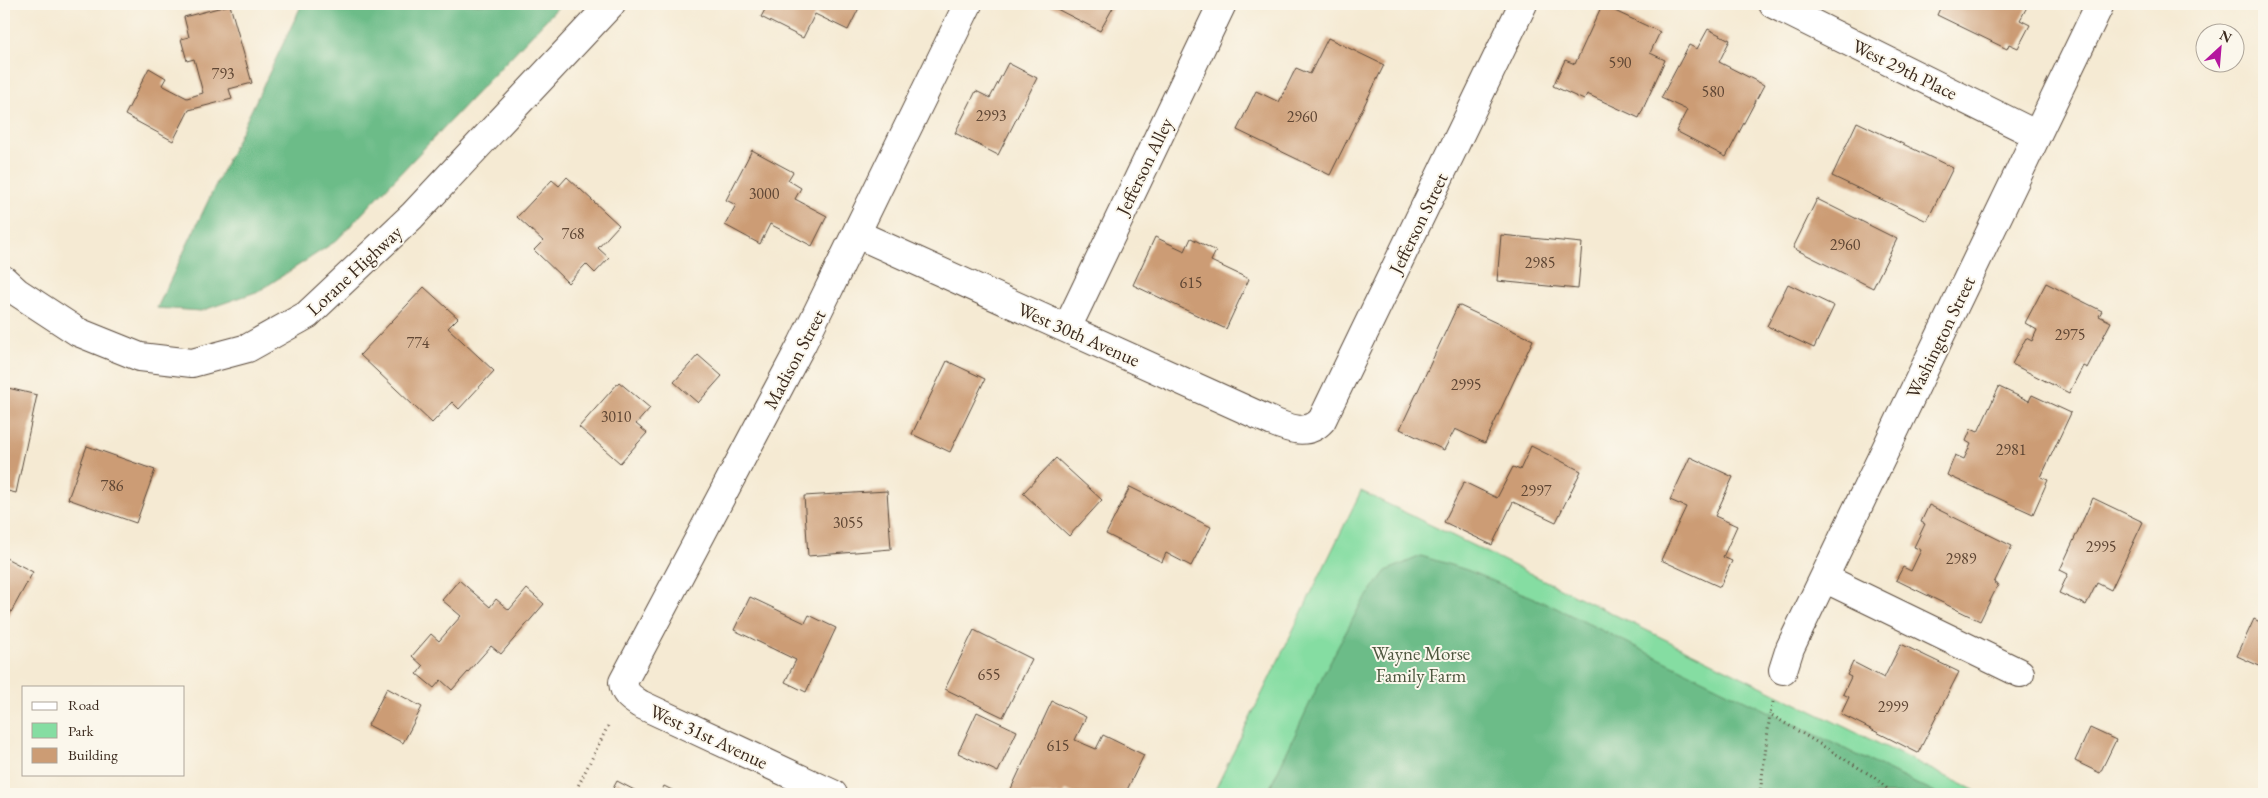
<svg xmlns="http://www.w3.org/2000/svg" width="2268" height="798" font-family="'EB Garamond',serif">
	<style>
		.green { fill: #85dda2; stroke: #608460 }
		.forest { fill: #6cbc88; stroke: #547353 }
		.building { fill: #cc9c74 }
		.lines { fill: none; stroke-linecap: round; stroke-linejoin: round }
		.minor-casing { stroke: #574739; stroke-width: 30 }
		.path { stroke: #574739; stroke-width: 3; stroke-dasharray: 1 4; stroke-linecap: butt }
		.minor { stroke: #fff; stroke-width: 28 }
		.labels { text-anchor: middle; stroke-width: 4; stroke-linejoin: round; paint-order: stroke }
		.number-label { font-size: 16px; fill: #5f4634 }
		.street-label { font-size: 19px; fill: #3b2a1e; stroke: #fbf7ec }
		.park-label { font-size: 19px; fill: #4e573f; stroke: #fbf7ec }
	</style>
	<rect width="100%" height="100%" fill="#fbf7ec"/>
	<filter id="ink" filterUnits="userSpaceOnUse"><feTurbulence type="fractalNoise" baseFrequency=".02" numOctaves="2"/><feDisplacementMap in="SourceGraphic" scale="10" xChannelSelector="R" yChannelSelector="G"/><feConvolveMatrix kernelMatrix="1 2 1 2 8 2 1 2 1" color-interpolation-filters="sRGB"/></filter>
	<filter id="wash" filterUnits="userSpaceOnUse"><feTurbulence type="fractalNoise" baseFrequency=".0096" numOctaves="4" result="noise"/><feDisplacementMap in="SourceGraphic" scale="20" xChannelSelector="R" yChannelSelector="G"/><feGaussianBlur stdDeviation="1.12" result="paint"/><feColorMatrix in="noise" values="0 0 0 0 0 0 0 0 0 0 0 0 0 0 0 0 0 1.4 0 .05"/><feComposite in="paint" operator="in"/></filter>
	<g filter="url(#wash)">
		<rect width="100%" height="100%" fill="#f5ead3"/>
		<path class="green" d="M1361,491L1982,794H1213Z"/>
		<path class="forest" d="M302,4H561L336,241L259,291L201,311L157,308Z
			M1421,556L1467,570L1550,605L1937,794H1267L1324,673L1361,604L1386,571Z"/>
		<g id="blocks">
			<path class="building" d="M768,4H856L860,6L848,30L815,14L803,38L761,17Z
				M1047,4H1115L1100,31Z
				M1942,4H2019L2027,7L2020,20L2030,25L2018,48L2009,44L2007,49L1937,15Z
				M230,5L252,83L229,89L232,99L189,110L173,141L125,115L149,68L166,78L162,85L187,98L203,93L194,59L187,61L181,39L189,37L184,17Z
				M1602,5L1660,32L1650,53L1665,60L1639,118L1587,94L1584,100L1553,86L1565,60L1575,64Z
				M1708,29L1730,40L1719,62L1764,85L1726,157L1676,131L1687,110L1661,98L1689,45L1697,49Z
				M1328,38L1384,65L1330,175L1237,130L1256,91L1279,102L1296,68L1310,74Z
				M1008,63L1037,78L998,155L955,133L976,91L990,98Z
				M1857,122L1953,168L1927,221L1832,176Z
				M752,150L793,172L788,180L801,188L795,199L827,216L812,246L770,224L760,244L725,225L736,205L726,200Z
				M567,177L619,225L598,248L609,258L595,273L586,264L568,283L534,250L543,241L517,217L552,180L559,186Z
				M1817,199L1897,239L1873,288L1793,248Z
				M1501,235L1582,243L1578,289L1497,281Z
				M1155,237L1185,251L1191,238L1216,251L1211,261L1249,279L1226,329L1133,285Z
				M2046,283L2102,311L2099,316L2111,322L2087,368L2083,366L2069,393L2012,364L2026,338L2032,341L2037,330L2025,323Z
				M1788,284L1834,306L1814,348L1767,326Z
				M424,287L458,318L448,328L494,371L459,409L452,402L432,423L360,355Z
				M1458,305L1533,340L1485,443L1455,429L1444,450L1400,429Z
				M698,355L722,376L698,403L674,382Z
				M947,361L985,379L950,452L912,434Z
				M619,382L650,408L636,424L647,433L620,463L579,427Z
				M4,387L37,395L16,493L4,490Z
				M1999,387L2029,401L2032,395L2071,413L2041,477L2048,480L2033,514L1947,475L1955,455L1964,459L1971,444L1966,441L1971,429L1978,432Z
				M87,446L155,470L136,523L68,499Z
				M1531,446L1581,471L1556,522L1513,502L1492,545L1444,522L1464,482L1497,498L1513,467L1520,470Z
				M1690,457L1733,477L1715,516L1737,526L1723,557L1732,561L1720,587L1661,560L1686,507L1670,500Z
				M1056,458L1102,500L1069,536L1023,493Z
				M1130,487L1211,527L1191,566L1166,553L1162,562L1106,534Z
				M887,491L891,549L808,556L804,496Z
				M2093,498L2143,522L2111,590L2097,583L2086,605L2059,593L2068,574L2060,570Z
				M1929,505L2012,546L1994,583L1998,585L1980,621L1896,580L1903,567L1911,571L1921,550L1914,547L1925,524L1921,522Z
				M4,557L33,572L4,625Z
				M459,580L490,607L496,599L509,610L527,589L544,604L501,654L491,646L452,690L441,680L434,688L417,674L423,666L412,656L431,634L439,641L461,616L442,600Z
				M750,597L805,623L809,615L836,628L806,692L785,682L796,660L734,630Z
				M2254,619L2264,624V668L2237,656Z
				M974,630L1032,659L1003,717L945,689Z
				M1901,644L1959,672L1918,753L1841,714L1849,697L1843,694L1851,677L1847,675L1853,662L1884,678Z
				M387,688L422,707L403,743L368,725Z
				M1052,701L1086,717L1075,740L1096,749L1103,735L1144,755L1125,794H1075L1066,790L1064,794H1017L1010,791Z
				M977,712L1017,731L998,772L958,753Z
				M2090,728L2116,740L2100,773L2075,761Z
				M617,781L642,794H610Z
				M664,786L680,794H660Z"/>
		</g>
	</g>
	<g filter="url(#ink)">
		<use href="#blocks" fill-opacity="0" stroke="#574739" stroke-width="1"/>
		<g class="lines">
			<g class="minor-casing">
				<path id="minor" d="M1773,4L2037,135
					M857,234L1273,422C1290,429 1308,436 1322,420L1523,4
					M4,280L17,292L78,332L140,357L192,363L248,348L307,315L412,216L611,4
					M1067,328L1222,4
					M1824,578L2020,673
					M1783,670L1790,648L2100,4
					M833,794L640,704C631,698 624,694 623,682L802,344L968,4"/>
			</g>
			<path class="path" d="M1773,702L1770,714L1874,777L1893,794
				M574,794L609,724
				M1760,794L1770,714"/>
			<use href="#minor" class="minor"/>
		</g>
	</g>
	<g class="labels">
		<g class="number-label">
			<text x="1620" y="68">590</text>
			<text x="223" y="79">793</text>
			<text x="1713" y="97">580</text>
			<text x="991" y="121">2993</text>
			<text x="1302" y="122">2960</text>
			<text x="764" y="199">3000</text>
			<text x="573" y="239">768</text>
			<text x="1845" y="250">2960</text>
			<text x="1540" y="268">2985</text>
			<text x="1191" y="288">615</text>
			<text x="2070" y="340">2975</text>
			<text x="418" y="348">774</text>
			<text x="1466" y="390">2995</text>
			<text x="616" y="422">3010</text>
			<text x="2011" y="455">2981</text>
			<text x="112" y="491">786</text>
			<text x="1536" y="496">2997</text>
			<text x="848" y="528">3055</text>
			<text x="2101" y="552">2995</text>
			<text x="1961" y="564">2989</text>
			<text x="989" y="680">655</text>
			<text x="1893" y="712">2999</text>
			<text x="1058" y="751">615</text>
		</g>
		<g class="street-label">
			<text transform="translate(1905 69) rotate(26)" y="7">West 29th Place</text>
			<text transform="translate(1144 166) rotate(-64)" y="7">Jefferson Alley</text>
			<text transform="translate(1418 223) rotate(-64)" y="7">Jefferson Street</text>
			<text transform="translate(354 270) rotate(-43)" y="7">Lorane Highway</text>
			<text transform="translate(1079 334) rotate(24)" y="7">West 30th Avenue</text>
			<text transform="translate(1940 337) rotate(-64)" y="7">Washington Street</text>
			<text transform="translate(794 359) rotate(-62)" y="7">Madison Street</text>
			<text transform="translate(709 736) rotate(25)" y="7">West 31st Avenue</text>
		</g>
		<g class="park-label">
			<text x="1421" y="660">Wayne Morse<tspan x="1421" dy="22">Family Farm</tspan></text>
		</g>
	</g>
	<rect width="2268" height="798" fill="none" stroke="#fbf7ec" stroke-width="20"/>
	<rect x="22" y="686" width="162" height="90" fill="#fbf7ec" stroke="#aea59a"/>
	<rect x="32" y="702" width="25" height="8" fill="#ffffff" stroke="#aea59a"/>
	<text x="68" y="710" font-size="15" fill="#3b2a1e">Road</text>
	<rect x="32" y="723" width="25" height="15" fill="#85dda2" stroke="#aea59a"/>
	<text x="68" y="736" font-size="15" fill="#3b2a1e">Park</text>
	<rect x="32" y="748" width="25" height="15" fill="#cc9c74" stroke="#aea59a"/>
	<text x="68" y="760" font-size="15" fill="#3b2a1e">Building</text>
	<g transform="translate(2220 48) rotate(26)"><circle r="24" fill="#fbf7ec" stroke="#aea59a"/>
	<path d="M0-4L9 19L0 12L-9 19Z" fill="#b5179e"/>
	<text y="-8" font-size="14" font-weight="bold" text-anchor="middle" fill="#3b2a1e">N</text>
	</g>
</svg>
